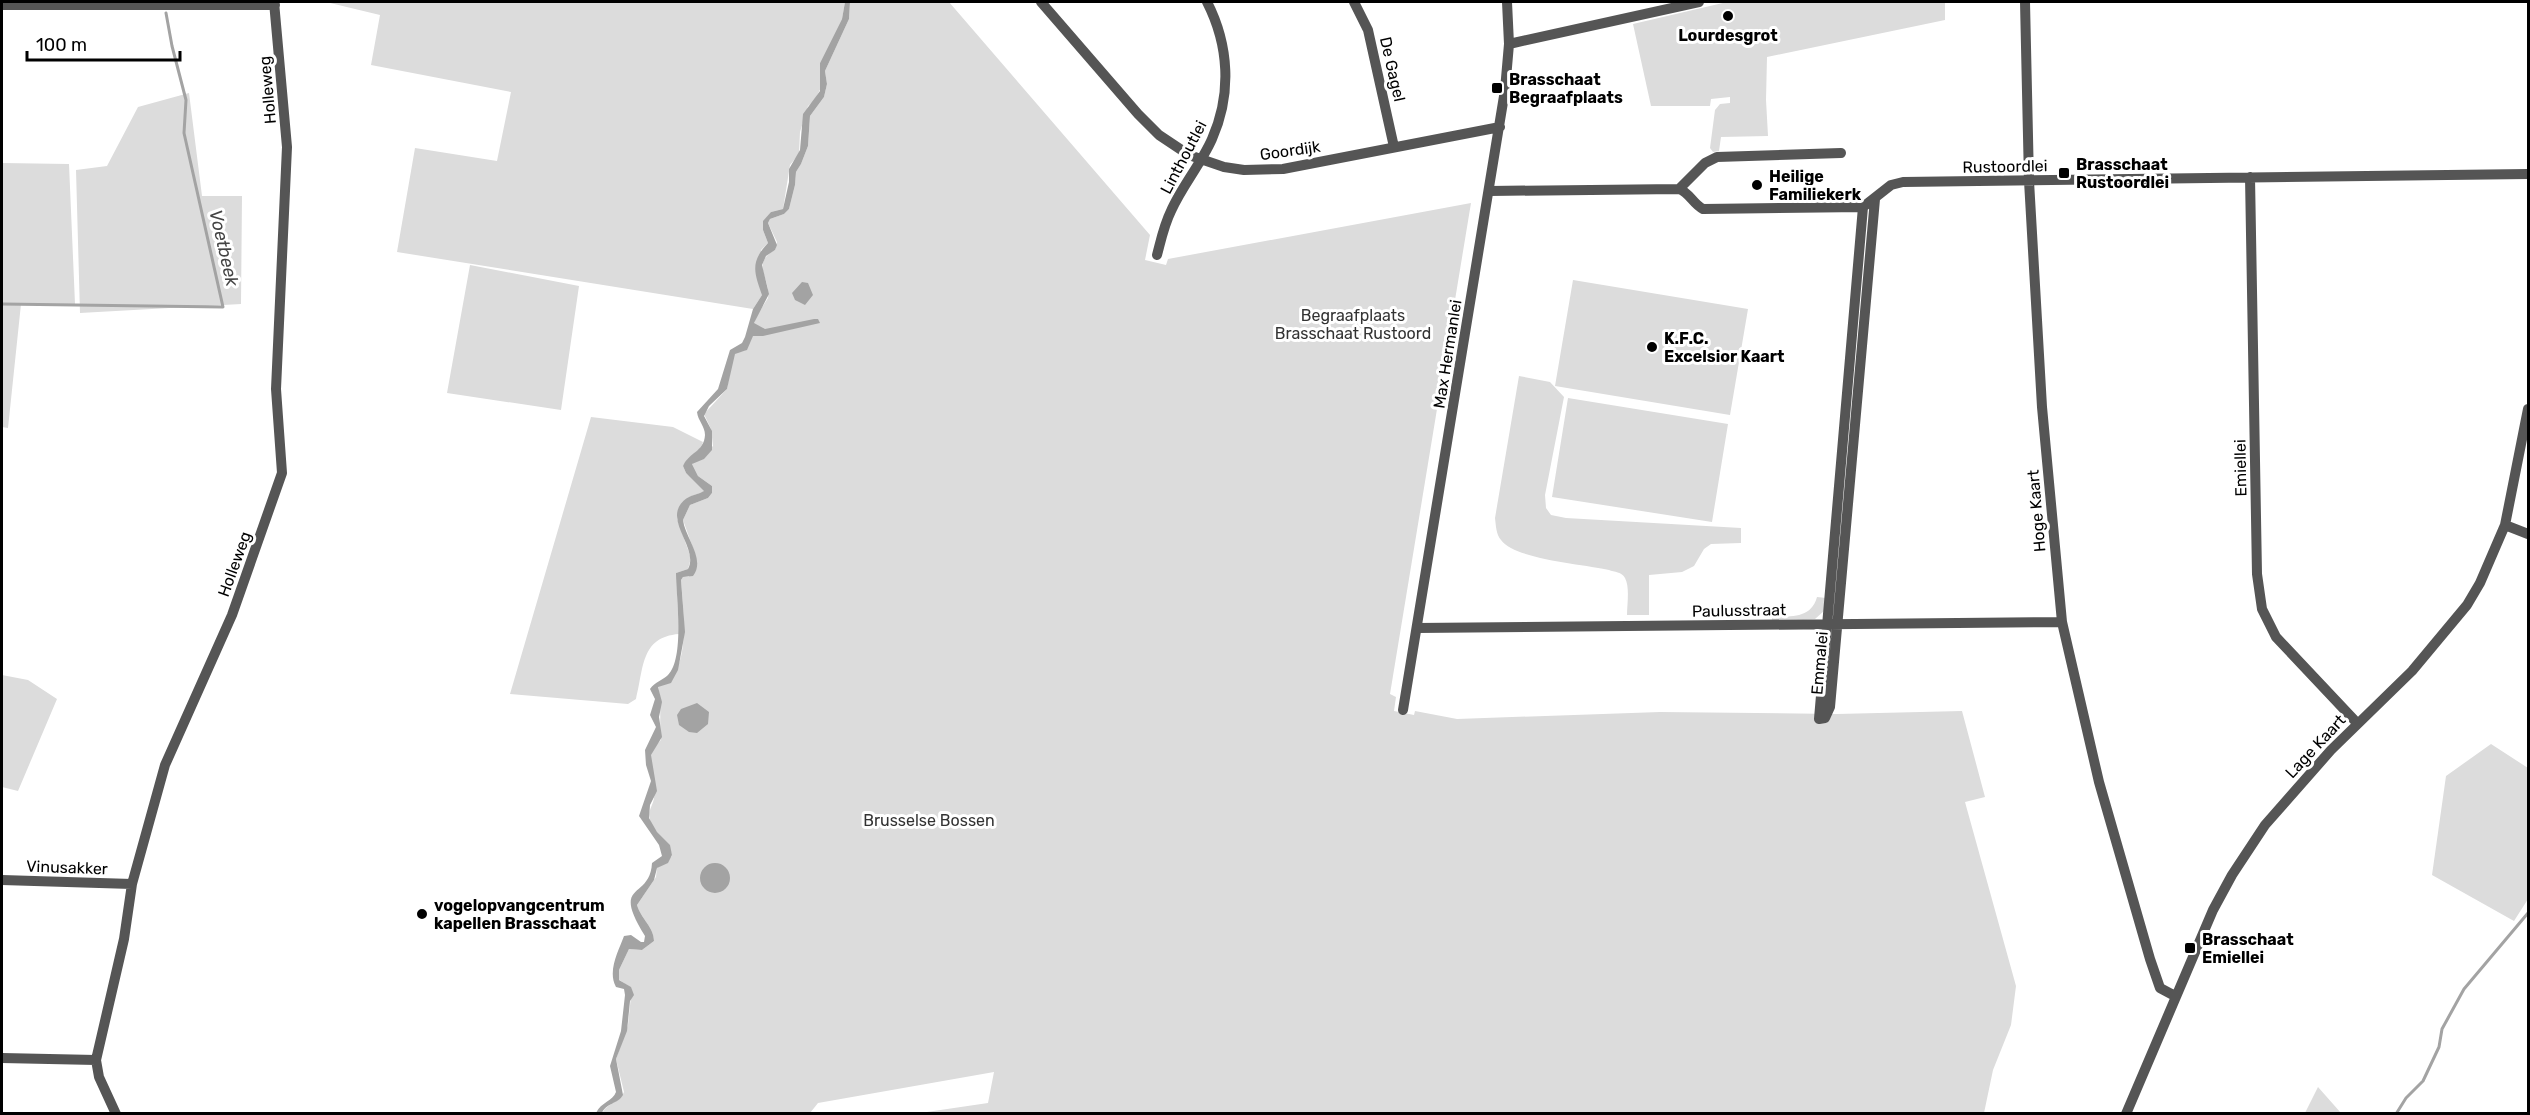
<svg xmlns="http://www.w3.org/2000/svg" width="2530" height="1115" font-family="Rubik,sans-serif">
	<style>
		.green { fill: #dcdcdc }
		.water { fill: #a3a3a3 }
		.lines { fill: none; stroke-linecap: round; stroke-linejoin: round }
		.stream { stroke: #a3a3a3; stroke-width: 3 }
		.minor { stroke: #555; stroke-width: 10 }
		.poi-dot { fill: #000; stroke: #fff; stroke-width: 2 }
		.labels { text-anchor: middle; stroke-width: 6; stroke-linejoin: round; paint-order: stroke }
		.poi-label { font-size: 16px; font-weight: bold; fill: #000; stroke: #fff; text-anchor: start }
		.street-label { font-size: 16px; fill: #000; stroke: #fff }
		.park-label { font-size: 16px; fill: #333; stroke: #fff }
		.water-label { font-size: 18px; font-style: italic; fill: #444; stroke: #fff }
	</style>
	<rect width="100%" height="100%" fill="#fff"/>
	<path class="green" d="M326,2H845L842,19L820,63L822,86L814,101L808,106L800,132L799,154L790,165L783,209L771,212L763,230L768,243L761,250L762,295L753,309L397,252L415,148L497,161L511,92L371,65L380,15Z
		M850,2H949L1150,235L1145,260L1166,265L1168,259L1471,203L1390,694L1396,697L1394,711L1414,715L1415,711L1457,719L1660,712L1837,714L1962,711L1985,797L1965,802L2016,986L2011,1025L1993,1070L1984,1113H920L988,1103L994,1072L818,1103L810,1113L602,1114C607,1102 619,1104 624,1092L616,1059L628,1025L631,996L630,987L618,979L619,970L629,949L642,950L654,941C654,927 641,919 637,905L656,877L657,868L672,856C670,840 654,835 650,820C647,811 653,806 654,798C657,783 647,764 652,751C654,746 658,743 661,740C659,721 662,705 658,686C693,676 683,609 681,580L683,577H689L694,551L683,520L690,505L708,498L712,493V486L698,476L692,464L713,446L711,429L704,414L727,389L733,356L736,352L745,351L756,317L768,298C771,278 750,264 775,250L777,242L768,223L770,219L784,214L789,209L795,185L796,172L801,164L808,146L810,116L824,97L827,84L825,71L849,19Z
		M1727,2H1945V20L1767,57L1766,100L1768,136L1721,137L1719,151L1713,152L1710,148L1715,110L1720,104L1730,103V97L1711,99L1710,106H1651L1633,24Z
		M189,93L202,196H242L241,304L80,313L76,170L107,166L138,107Z
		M2,163L69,164L75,304H21L8,428L2,427Z
		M470,265L579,286L561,410L447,393Z
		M1573,280L1748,309L1730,415L1555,386Z
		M1519,376L1550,382L1564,397L1545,495L1546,508L1551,515L1566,518L1741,528V543L1711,544L1704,549L1694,566L1682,572L1649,575V615H1627C1627,605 1630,587 1625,578C1622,572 1614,572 1609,570C1584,564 1516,560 1501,540C1496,534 1496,526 1495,518Z
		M1568,398L1728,424L1712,522L1552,497Z
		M591,417L673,427L703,442C700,453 688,455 683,466L686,473L704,488L705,491L687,498L677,519L691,558L688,569L676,573L679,634C640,637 644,669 636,699L628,704L510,694Z
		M1817,597L1826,598L1824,611L1815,619L1772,620V617C1791,616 1811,619 1817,597Z
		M2,675L28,680L57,699L18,791L2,787Z
		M2491,744L2528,768V899L2514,921L2432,875L2446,776Z
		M2318,1087L2341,1113H2305Z"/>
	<path class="water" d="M845,2H850L849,19L825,71L827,84L824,97L810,116L808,146L801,164L796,172L795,185L789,209L784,214L770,219L768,223L777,245L775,250L766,256L762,265L769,294L754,323L765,329L814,319H818L820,323L763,336H753L747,350L735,354L727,389L709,406L704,416L712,431V450L704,459L692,464L698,476L712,486V493L708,498L690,505L683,520C685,538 706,559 693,576L683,577L681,580L685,632L678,670L671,683L658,687L662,702L659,717L662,737L651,755L657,791L650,805L649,818L657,832L670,845L672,855L668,863L657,868L654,880L637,905C641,919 654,927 654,941L642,950L629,949L619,970V980L631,987L634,995L630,1001L627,1031L616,1059L623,1095C618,1104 606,1103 602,1113H596C601,1102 613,1101 616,1092L610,1066L621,1031L625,995L624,989L616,987C607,971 619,950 624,936L631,935L641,942H644L645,936C610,880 650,901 652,863L662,856L659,845L639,816L651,781L646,765L645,750L656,727L650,715L655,699L650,689C655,682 663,680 668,675C685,658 676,596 676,573L688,569C700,547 659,518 687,498C692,495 699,494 704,491L686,473L683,466C689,452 704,452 705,435C705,426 698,421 697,412L718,389L730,350L742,343L745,337L753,309L762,295C754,272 750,262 768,243L763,230V221L771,212L783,209L789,182V169L800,150L803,114L820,91V63L842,19Z
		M802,282L808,283L813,295L805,305L795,300L792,293Z
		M697,703L709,712L708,724L697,733L689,732L679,725L677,715L681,709Z
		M700 878a15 15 0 1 1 30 0a15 15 0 1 1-30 0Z"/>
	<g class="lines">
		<path class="stream" d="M2,304L223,307L184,133L186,100L172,46L166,13
			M2396,1114L2406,1098L2423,1081L2439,1047L2442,1029L2464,989L2528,913"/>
		<path class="minor" d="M1041,2L1138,114L1159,135L1189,155L1224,167L1244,170L1283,169L1500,127
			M1354,2L1368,30L1394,147
			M2025,2L2029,181L2042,407L2062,622L2099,782L2150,959L2160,988L2175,996
			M2,5H275
			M1509,44L1699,2
			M2250,177L2257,574L2262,609L2276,637L2357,723
			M1679,189L1705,163L1717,157L1841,153
			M1490,191L1679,189C1689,192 1693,204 1703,209L1863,207L1891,185L1903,182L2528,174
			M1863,207L1819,719L1825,718L1830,707L1875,199
			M1157,255C1161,240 1164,225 1171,211C1182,186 1201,164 1212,139C1232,94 1229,45 1207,2
			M2505,525L2528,534
			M1417,628L2062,622
			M1403,710L1505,90L1509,44L1507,2
			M2,880L132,884
			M2,1058L96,1060
			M116,1114L99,1077L96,1060L124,939L132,884L165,765L232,615L282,473L276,389L287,147L274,2
			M2126,1114L2213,910L2232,875L2265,825L2331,750L2412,671L2467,605L2480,583L2505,525L2528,409"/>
	</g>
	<g class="poi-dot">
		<circle cx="1728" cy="16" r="6"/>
		<rect x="1491" y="82" width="12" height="12" rx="3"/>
		<rect x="2058" y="167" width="12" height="12" rx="3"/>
		<circle cx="1757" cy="185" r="6"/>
		<circle cx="1652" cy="347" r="6"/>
		<circle cx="422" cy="914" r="6"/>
		<rect x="2184" y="942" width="12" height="12" rx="3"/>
	</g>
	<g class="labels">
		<g class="poi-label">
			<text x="1728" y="41" text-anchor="middle">Lourdesgrot</text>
			<text x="1509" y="85">Brasschaat<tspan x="1509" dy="18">Begraafplaats</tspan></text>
			<text x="2076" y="170">Brasschaat<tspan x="2076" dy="18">Rustoordlei</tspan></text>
			<text x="1769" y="182">Heilige<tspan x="1769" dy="18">Familiekerk</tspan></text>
			<text x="1664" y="344">K.F.C.<tspan x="1664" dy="18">Excelsior Kaart</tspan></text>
			<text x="434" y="911">vogelopvangcentrum<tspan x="434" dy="18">kapellen Brasschaat</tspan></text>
			<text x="2202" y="945">Brasschaat<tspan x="2202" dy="18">Emiellei</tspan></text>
		</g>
		<g class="street-label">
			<text transform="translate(1393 69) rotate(77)" y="6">De Gagel</text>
			<text transform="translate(267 90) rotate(-95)" y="6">Holleweg</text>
			<text transform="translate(1290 150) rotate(-8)" y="6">Goordijk</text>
			<text transform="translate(1183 157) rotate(-62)" y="6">Linthoutlei</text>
			<text transform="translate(2005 166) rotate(-1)" y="6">Rustoordlei</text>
			<text transform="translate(1447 354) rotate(-81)" y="6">Max Hermanlei</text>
			<text transform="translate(2240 468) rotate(-91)" y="6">Emiellei</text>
			<text transform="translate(2036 511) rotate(-95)" y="6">Hoge Kaart</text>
			<text transform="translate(234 564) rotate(-70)" y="6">Holleweg</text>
			<text transform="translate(1739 610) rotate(-1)" y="6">Paulusstraat</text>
			<text transform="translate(1819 663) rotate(-85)" y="6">Emmalei</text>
			<text transform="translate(2315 746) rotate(-47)" y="6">Lage Kaart</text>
			<text transform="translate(67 867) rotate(2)" y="6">Vinusakker</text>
		</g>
		<g class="park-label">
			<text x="1353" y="321">Begraafplaats<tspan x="1353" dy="18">Brasschaat Rustoord</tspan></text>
			<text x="929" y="826">Brusselse Bossen</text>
		</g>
		<g class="water-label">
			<text transform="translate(224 248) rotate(77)" y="6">Voetbeek</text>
		</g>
	</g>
	<rect width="2530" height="1115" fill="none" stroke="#000000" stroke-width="6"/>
	<path d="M27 51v9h153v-9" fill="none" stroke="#000000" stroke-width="3"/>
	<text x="36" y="51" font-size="18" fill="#000000" stroke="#ffffff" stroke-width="4.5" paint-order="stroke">100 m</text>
</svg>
